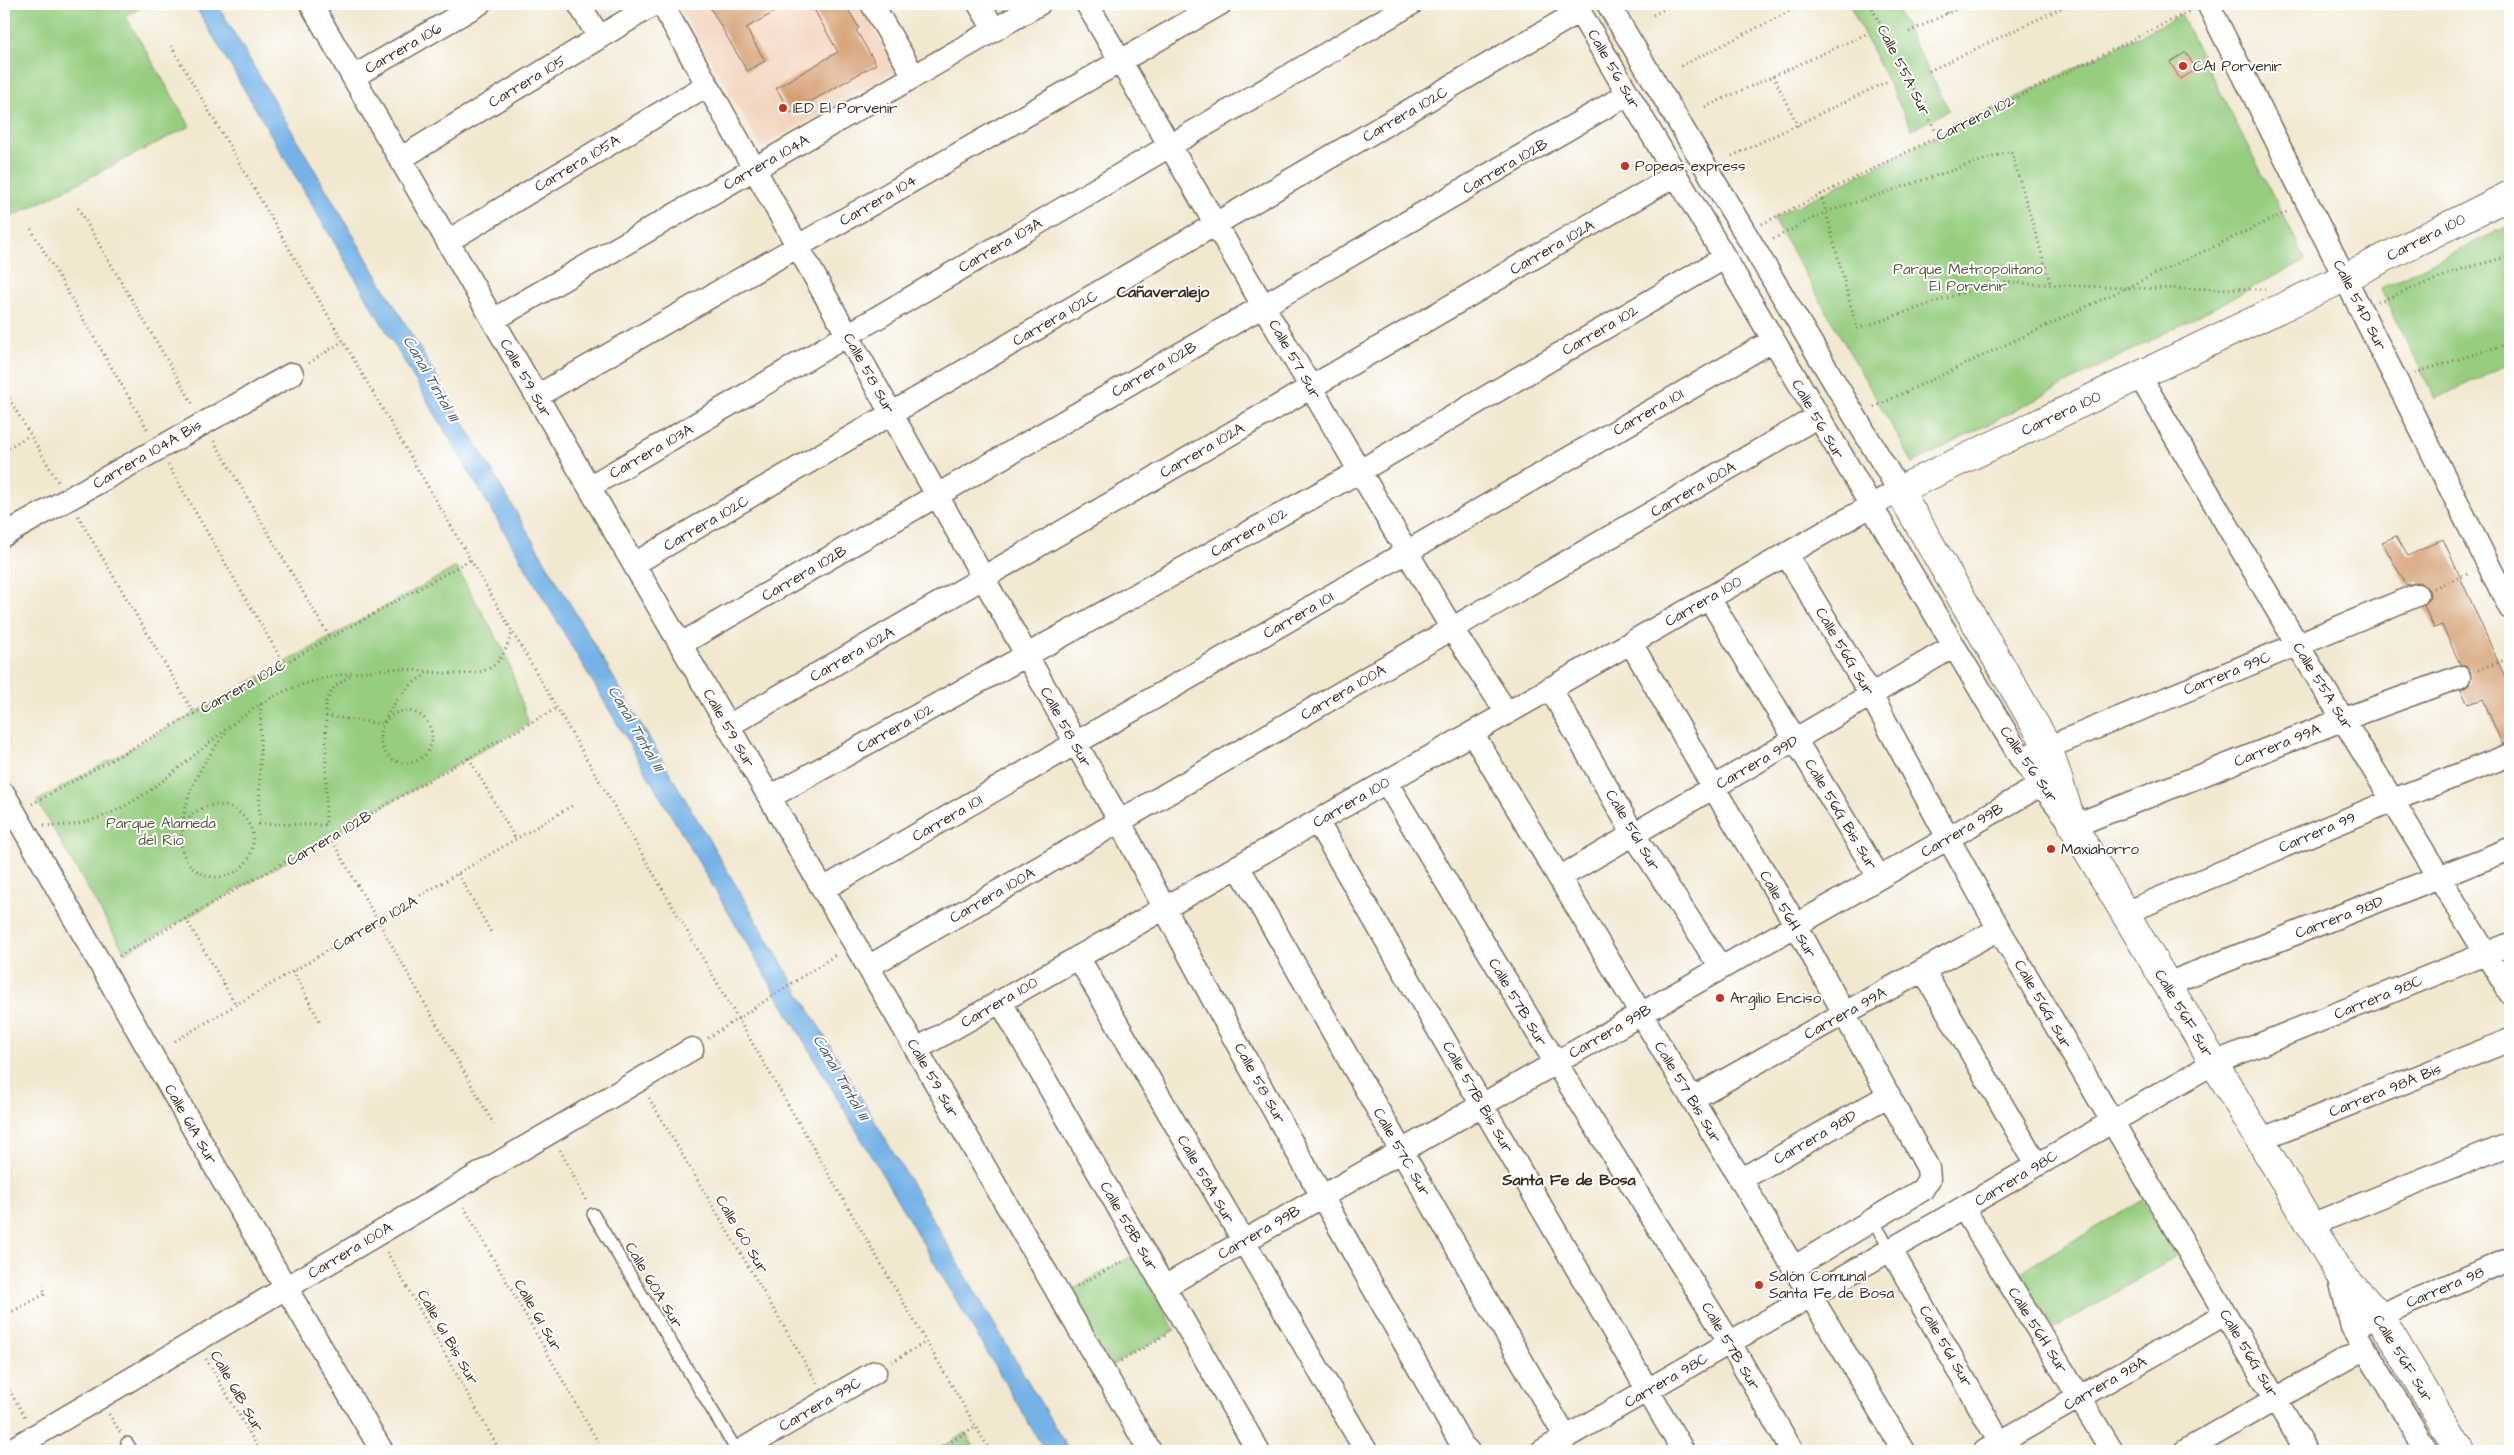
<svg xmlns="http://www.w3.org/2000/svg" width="2514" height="1455" font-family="'Architects Daughter',sans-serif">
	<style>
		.built { fill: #f3d4bf }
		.green { fill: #96cd7f; stroke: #687c4e }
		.water { fill: #74b2e7; stroke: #586e82 }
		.building { fill: #d6a175 }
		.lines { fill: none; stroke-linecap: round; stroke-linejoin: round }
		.lane-casing { stroke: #7b6c5c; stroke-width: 14 }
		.street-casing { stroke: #7b6c5c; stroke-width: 25 }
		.secondary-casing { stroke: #7b6c5c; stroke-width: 30 }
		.path { stroke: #7b6c5c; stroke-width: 3; stroke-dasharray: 1 4; stroke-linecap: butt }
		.lane { stroke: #fff; stroke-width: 11 }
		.street { stroke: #fff; stroke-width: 22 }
		.secondary { stroke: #fff; stroke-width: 28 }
		.poi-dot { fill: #c8321e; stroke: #fff; stroke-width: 2 }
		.labels { text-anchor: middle; stroke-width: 4; stroke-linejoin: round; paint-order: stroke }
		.street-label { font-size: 15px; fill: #3b2a1e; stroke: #fff }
		.poi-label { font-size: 15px; fill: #3b2a1e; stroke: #fff; text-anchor: start }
		.park-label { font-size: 15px; fill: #565b3b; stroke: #fff }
		.neighbourhood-label { font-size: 16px; font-weight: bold; fill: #3b2a1e; stroke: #fff }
		.water-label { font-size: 16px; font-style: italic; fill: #4f5a64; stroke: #fff }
	</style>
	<rect width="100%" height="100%" fill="#fff"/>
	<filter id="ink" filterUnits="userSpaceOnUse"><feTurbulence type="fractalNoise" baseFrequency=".02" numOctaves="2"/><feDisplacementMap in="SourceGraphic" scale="10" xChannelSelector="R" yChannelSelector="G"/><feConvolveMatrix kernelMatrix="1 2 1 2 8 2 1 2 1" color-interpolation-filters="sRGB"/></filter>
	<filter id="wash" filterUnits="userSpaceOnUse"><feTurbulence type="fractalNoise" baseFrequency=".0096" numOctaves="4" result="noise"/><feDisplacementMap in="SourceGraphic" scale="20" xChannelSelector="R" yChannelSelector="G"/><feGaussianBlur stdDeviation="1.12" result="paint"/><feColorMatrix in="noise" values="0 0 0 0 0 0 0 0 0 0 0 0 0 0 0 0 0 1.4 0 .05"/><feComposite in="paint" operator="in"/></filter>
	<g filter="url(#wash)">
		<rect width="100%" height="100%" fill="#f2e8d0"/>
		<path class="built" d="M678,4H859L897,69L761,147Z"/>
		<path class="green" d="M4,4H147L126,17L190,126L4,221Z
			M1849,4H1894L1949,110L1912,130Z
			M2181,15L2306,260L1913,463L1773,218Z
			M2510,225V363L2435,399L2381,288Z
			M456,567L505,652L529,724L125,953L37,801Z
			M2142,1200L2176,1257L2053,1329L2020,1272Z
			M1132,1256L1175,1330L1111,1366L1068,1291Z
			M966,1433L976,1451H934Z"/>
		<path class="water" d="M194,4H217L1069,1451H1045Z"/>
		<g id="blocks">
			<path class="building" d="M708,4H789L746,28L765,61L747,71Z
				M811,4H845L859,28L856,30L876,64L791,113L776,88L838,52Z
				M2186,52L2196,70L2180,79L2170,62Z
				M2396,536L2408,556L2443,539L2510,688V742L2502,744L2483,699L2468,704L2461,690L2469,685L2471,673L2467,667L2460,664L2442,625L2434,628L2424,606L2430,597L2429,590L2419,582L2406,585L2382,542Z"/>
		</g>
	</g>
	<g filter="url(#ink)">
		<use href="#blocks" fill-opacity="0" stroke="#7b6c5c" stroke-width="1"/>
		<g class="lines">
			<g class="lane-casing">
				<path id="lane" d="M593,1214L737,1451
					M1872,1220L1891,1250
					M127,1443L132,1451"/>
			</g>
			<g class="street-casing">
				<path id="street" d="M311,4L615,532L1150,1451
					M579,4L599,37
					M662,4L1120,822C1227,1033 1346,1238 1462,1445L1468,1451
					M872,4L914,76
					M979,4L994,29
					M1087,4L1452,629L1507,713
					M1575,4L1954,646L2021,758L2073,826L2344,719L2459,677
					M2208,4L2510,608
					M353,77L479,4
					M400,159L654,4
					M448,241L707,85
					M493,320L1039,4
					M2139,375L2297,644L2510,993
					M537,396L1220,4
					M589,487L1411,4
					M4,535L292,374
					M1786,554L1871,695L1948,838L1999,929L2306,1451
					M634,564L1580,11
					M1709,598L1879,877
					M1631,643L1713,787L1796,925L1928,1168L1929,1179L1922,1190L1793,1268
					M681,644L1628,94
					M1550,688L1634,835L1721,968
					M728,726L1676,175
					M1472,733L1904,1451
					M2032,754L2417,595
					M1386,782L1548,1050L1730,1343L1792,1451
					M4,794L222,1179L382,1451
					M770,797L1360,471L1724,258
					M1317,821L1683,1451
					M1238,866L1566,1438
					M1559,878L1954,646
					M823,889L1772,341
					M2125,913L2393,800L2510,755
					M1078,957L1366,1451
					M868,967L1817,417
					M1923,970L2037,1165
					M2167,984L2510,849
					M1000,1001L1258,1451
					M917,1049L1899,490L1608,4
					M1692,1099L1843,1014L1999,929
					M2260,1140L2510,1040
					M1740,1180L1889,1095
					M1964,1209L2112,1451
					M2311,1225L2510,1144
					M1891,1250L2000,1443
					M2338,1271L2352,1327L2427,1451
					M1164,1287L2055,777
					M2364,1322L2510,1259
					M9,1451L692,1049
					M740,1451L875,1372
					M1542,1451L2214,1063L2510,944
					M1985,1451L2225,1314
					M2185,1451L2365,1348"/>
			</g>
			<g class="secondary-casing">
				<path id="secondary" d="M2460,1451L2379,1315L2338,1271L2073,826L2048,747L1899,490L2346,277L2510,195"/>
			</g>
			<path class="path" d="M1870,4L1938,136
				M1941,4L1947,14
				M1653,15L1674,4
				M1909,32L1967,4
				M171,46L990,1451
				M1681,66L1804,4
				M1929,71L2070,4
				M1773,76L1798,126
				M1705,107L1866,34
				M1732,156L1888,81
				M1821,194L1857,329L1993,282L2126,288L2265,289
				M78,208L194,406
				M1762,224L2190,11
				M31,229L149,432
				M1773,239L1826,212L2011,151L2051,285
				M2378,302L2462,269L2510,256
				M309,363L343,341
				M2415,373L2510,343
				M4,390L58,482
				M1874,407L2289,211
				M214,441L330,638
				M4,450L30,435
				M168,465L284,664
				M78,516L194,713
				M2434,588L2470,573
				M2478,670L2510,658
				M261,704L259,824L326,825V702L334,687L351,675
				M380 737a26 26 0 1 1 52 0a26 26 0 1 1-52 0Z
				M326,716L383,724C396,697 406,687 431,671
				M469,758L516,840
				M32,804L470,560
				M181 841a36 36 0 1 1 72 0a36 36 0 1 1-72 0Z
				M44,825C141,835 208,722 290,689C320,677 354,672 386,669C415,666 471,684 494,665C504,657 508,644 512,632
				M182,828C187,786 203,763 227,731
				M330,837L496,1128
				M458,874L492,934
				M186,919L236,1005
				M119,956L557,708
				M293,971L320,1022
				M708,1038L837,954
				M175,1041L575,804
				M649,1098L817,1383
				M560,1150L587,1202
				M464,1207L603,1451
				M387,1252L500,1451
				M1077,1286L1125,1260
				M4,1316L45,1294L42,1281
				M206,1359L260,1451
				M1121,1361L1168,1334
				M892,1362L926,1342
				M4,1381L25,1417
				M109,1414L120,1432
				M934,1451L976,1427"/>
			<use href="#lane" class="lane"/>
			<use href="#street" class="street"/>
			<use href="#secondary" class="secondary"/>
		</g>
	</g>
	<g class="poi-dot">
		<circle cx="2183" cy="66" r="5"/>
		<circle cx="783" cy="108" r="5"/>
		<circle cx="1625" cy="166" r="5"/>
		<circle cx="2051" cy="849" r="5"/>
		<circle cx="1720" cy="998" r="5"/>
		<circle cx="1759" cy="1285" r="5"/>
	</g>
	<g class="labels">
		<g class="street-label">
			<text transform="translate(403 48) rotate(-30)" y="5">Carrera 106</text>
			<text transform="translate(1614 69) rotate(60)" y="5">Calle 56 Sur</text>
			<text transform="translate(1904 70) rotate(63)" y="5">Calle 55A Sur</text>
			<text transform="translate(527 81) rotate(-31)" y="5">Carrera 105</text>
			<text transform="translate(1405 114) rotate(-30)" y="5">Carrera 102C</text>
			<text transform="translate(1975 118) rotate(-26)" y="5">Carrera 102</text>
			<text transform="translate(766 162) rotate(-30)" y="5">Carrera 104A</text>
			<text transform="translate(577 163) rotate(-31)" y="5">Carrera 105A</text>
			<text transform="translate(1505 166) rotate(-30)" y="5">Carrera 102B</text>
			<text transform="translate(878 200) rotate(-30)" y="5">Carrera 104</text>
			<text transform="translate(2426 237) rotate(-27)" y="5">Carrera 100</text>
			<text transform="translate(1000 245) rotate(-30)" y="5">Carrera 103A</text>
			<text transform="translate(1552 247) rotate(-30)" y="5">Carrera 102A</text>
			<text transform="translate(2360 305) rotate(63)" y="5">Calle 54D Sur</text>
			<text transform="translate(1055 318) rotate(-30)" y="5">Carrera 102C</text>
			<text transform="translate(1600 330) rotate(-30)" y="5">Carrera 102</text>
			<text transform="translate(1295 359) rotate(60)" y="5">Calle 57 Sur</text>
			<text transform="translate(1154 369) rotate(-30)" y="5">Carrera 102B</text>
			<text transform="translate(869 373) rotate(61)" y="5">Calle 58 Sur</text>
			<text transform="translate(526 378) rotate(60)" y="5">Calle 59 Sur</text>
			<text transform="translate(1648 412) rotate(-30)" y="5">Carrera 101</text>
			<text transform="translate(2061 413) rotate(-25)" y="5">Carrera 100</text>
			<text transform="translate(1818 419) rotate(60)" y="5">Calle 56 Sur</text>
			<text transform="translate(1202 450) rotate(-30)" y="5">Carrera 102A</text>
			<text transform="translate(651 451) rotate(-30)" y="5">Carrera 103A</text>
			<text transform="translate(147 454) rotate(-30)" y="5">Carrera 104A Bis</text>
			<text transform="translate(1693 489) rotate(-30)" y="5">Carrera 100A</text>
			<text transform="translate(706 523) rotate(-30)" y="5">Carrera 102C</text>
			<text transform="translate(1249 532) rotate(-29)" y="5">Carrera 102</text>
			<text transform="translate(804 573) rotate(-30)" y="5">Carrera 102B</text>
			<text transform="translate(1703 601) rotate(-30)" y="5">Carrera 100</text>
			<text transform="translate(1298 615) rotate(-30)" y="5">Carrera 101</text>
			<text transform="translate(1845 651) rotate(59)" y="5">Calle 56G Sur</text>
			<text transform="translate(852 654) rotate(-30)" y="5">Carrera 102A</text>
			<text transform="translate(2227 673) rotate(-22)" y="5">Carrera 99C</text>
			<text transform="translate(243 686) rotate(-29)" y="5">Carrera 102C</text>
			<text transform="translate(2323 686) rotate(58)" y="5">Calle 55A Sur</text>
			<text transform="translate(1343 692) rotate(-30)" y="5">Carrera 100A</text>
			<text transform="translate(1066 727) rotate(61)" y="5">Calle 58 Sur</text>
			<text transform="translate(729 728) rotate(60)" y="5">Calle 59 Sur</text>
			<text transform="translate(895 728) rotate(-29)" y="5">Carrera 102</text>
			<text transform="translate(2277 745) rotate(-22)" y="5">Carrera 99A</text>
			<text transform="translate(1757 762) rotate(-30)" y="5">Carrera 99D</text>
			<text transform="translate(2029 764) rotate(55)" y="5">Calle 56 Sur</text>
			<text transform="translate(1351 802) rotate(-30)" y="5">Carrera 100</text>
			<text transform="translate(1841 814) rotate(59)" y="5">Calle 56G Bis Sur</text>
			<text transform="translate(947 818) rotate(-30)" y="5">Carrera 101</text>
			<text transform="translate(1633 830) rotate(59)" y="5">Calle 56I Sur</text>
			<text transform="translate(1962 830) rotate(-30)" y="5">Carrera 99B</text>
			<text transform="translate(2317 832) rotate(-23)" y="5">Carrera 99</text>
			<text transform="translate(329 838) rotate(-30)" y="5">Carrera 102B</text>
			<text transform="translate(992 895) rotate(-30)" y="5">Carrera 100A</text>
			<text transform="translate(1788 914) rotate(60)" y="5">Calle 56H Sur</text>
			<text transform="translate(2339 917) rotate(-21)" y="5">Carrera 98D</text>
			<text transform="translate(375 923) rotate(-30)" y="5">Carrera 102A</text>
			<text transform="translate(2378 997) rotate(-22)" y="5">Carrera 98C</text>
			<text transform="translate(999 1002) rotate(-30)" y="5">Carrera 100</text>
			<text transform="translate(1518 1002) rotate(59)" y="5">Calle 57B Sur</text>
			<text transform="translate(2043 1004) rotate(60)" y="5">Calle 56G Sur</text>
			<text transform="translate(1845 1013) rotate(-29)" y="5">Carrera 99A</text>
			<text transform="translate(2184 1013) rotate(59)" y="5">Calle 56F Sur</text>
			<text transform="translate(1610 1031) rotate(-30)" y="5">Carrera 99B</text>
			<text transform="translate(933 1078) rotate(60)" y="5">Calle 59 Sur</text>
			<text transform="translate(1260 1083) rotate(61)" y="5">Calle 58 Sur</text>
			<text transform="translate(2385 1090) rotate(-22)" y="5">Carrera 98A Bis</text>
			<text transform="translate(1688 1092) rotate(59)" y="5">Calle 57 Bis Sur</text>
			<text transform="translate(1478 1097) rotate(60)" y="5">Calle 57B Bis Sur</text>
			<text transform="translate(191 1124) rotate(60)" y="5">Calle 61A Sur</text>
			<text transform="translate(1815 1137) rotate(-30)" y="5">Carrera 98D</text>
			<text transform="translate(1402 1152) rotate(60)" y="5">Calle 57C Sur</text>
			<text transform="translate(2016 1178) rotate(-31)" y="5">Carrera 98C</text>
			<text transform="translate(1206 1179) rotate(60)" y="5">Calle 58A Sur</text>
			<text transform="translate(1129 1226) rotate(60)" y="5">Calle 58B Sur</text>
			<text transform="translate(1259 1232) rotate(-30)" y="5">Carrera 99B</text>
			<text transform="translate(742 1234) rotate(59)" y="5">Calle 60 Sur</text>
			<text transform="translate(350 1250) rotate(-31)" y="5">Carrera 100A</text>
			<text transform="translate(654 1285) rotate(59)" y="5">Calle 60A Sur</text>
			<text transform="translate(2445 1287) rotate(-23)" y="5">Carrera 98</text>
			<text transform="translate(538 1315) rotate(60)" y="5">Calle 61 Sur</text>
			<text transform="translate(2038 1330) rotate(58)" y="5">Calle 56H Sur</text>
			<text transform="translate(448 1337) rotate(60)" y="5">Calle 61 Bis Sur</text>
			<text transform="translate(1731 1346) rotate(59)" y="5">Calle 57B Sur</text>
			<text transform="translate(1946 1346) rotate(60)" y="5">Calle 56I Sur</text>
			<text transform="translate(2249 1353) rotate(59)" y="5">Calle 56G Sur</text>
			<text transform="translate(2403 1358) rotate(58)" y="5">Calle 56F Sur</text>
			<text transform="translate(1666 1380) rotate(-30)" y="5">Carrera 98C</text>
			<text transform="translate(2105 1383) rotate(-30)" y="5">Carrera 98A</text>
			<text transform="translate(237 1391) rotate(60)" y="5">Calle 61B Sur</text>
			<text transform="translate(820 1404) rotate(-30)" y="5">Carrera 99C</text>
		</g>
		<g class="poi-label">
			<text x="2193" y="71">CAI Porvenir</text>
			<text x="793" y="113">IED El Porvenir</text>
			<text x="1635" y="171">Popeas express</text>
			<text x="2061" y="854">Maxiahorro</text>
			<text x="1730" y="1003">Argilio Enciso</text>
			<text x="1769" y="1281">Salón Comunal<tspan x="1769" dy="17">Santa Fe de Bosa</tspan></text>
		</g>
		<g class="park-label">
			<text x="1968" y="274">Parque Metropolitano<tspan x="1968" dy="17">El Porvenir</tspan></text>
			<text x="161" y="828">Parque Alameda<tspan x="161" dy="17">del Río</tspan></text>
		</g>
		<g class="neighbourhood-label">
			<text x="1163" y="297">Cañaveralejo</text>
			<text x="1569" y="1185">Santa Fe de Bosa</text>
		</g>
		<g class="water-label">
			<text transform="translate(432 378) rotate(60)" y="6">Canal Tintal III</text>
			<text transform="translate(637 728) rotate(60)" y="6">Canal Tintal III</text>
			<text transform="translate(842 1077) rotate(60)" y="6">Canal Tintal III</text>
		</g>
	</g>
	<rect width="2514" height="1455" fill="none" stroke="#fff" stroke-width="20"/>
</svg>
